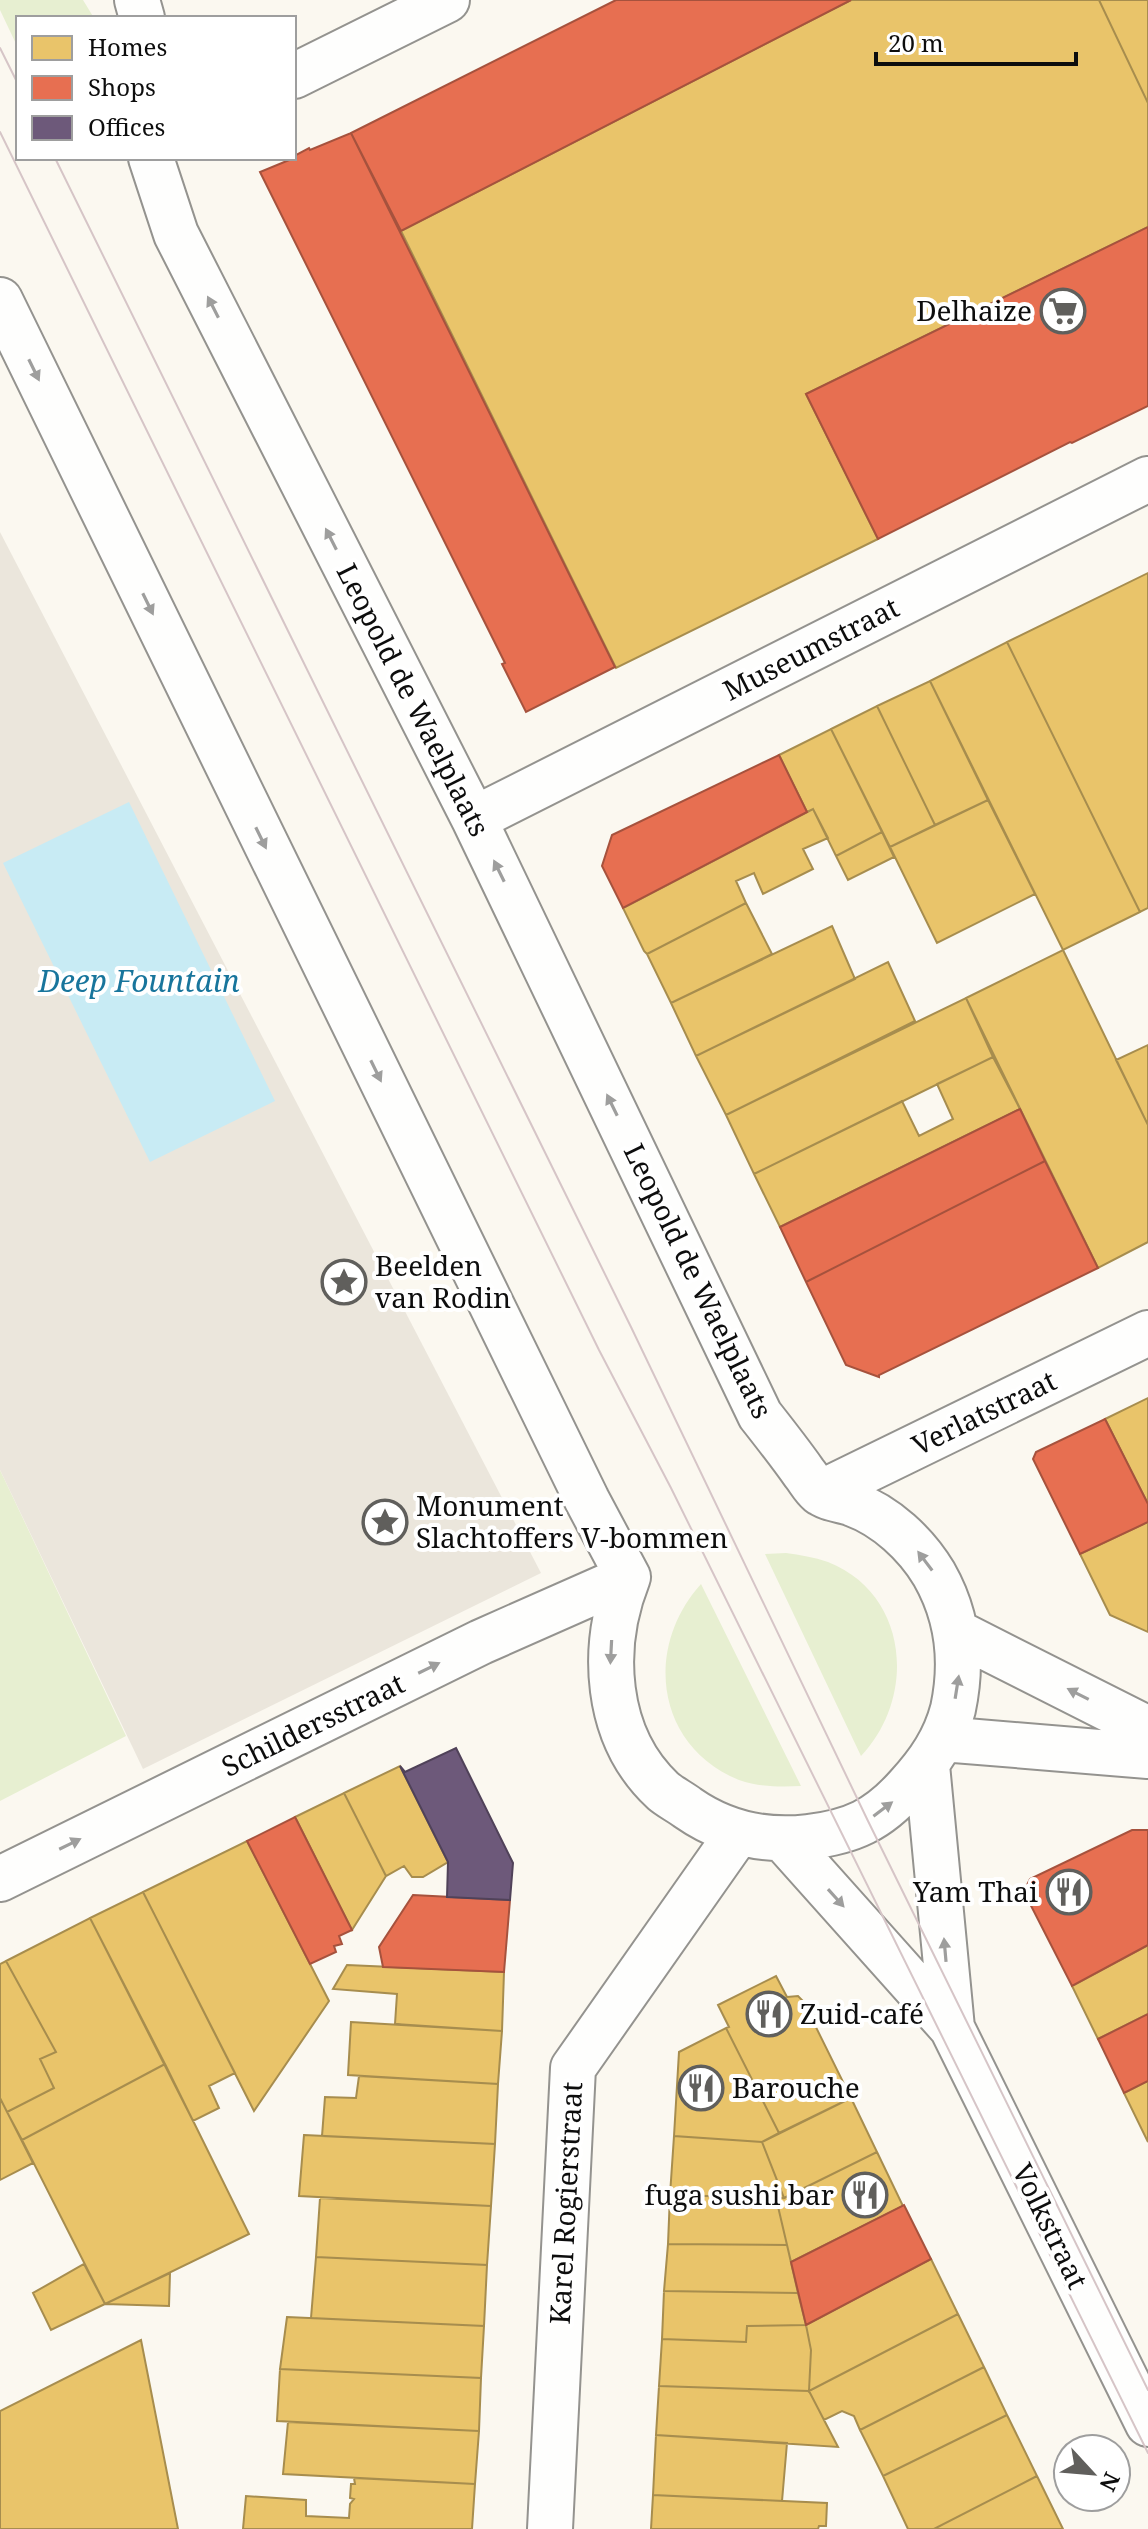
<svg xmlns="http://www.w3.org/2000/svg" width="1148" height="2529" font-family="'Noto Serif',serif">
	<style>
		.green { fill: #e7efd1 }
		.plaza { fill: #ebe6dc }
		.water { fill: #c8ebf4 }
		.homes { fill: #e9c46a; stroke: #a78d4e; stroke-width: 2 }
		.shops { fill: #e76f51; stroke: #a6523d; stroke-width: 2 }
		.offices { fill: #6d597a; stroke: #504259; stroke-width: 2 }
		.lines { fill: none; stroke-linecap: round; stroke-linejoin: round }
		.street-casing { stroke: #94938f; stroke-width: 48 }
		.street { stroke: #fefefd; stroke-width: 44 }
		.tram { stroke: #d6c5c7; stroke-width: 2 }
		.oneway { fill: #9e9e9d }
		.labels { text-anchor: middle; stroke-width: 8; stroke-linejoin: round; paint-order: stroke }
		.poi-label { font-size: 28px; fill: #0d0d0d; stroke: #fff; text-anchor: start }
		.street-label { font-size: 28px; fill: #0d0d0d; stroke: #fff }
		.water-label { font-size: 30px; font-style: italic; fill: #18759c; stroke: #fff }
	</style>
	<rect width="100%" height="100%" fill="#fbf8f0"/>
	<path class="green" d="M0,0H83L94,18H18V48L0,10Z
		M0,1470L126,1736L0,1801Z
		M786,1553C800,1555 814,1557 828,1562C909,1594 917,1697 861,1756L765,1554Z
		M701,1584L801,1786C780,1787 759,1787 739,1780C655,1746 644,1647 701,1584Z"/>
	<path class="plaza" d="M0,532L541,1573L143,1769L0,1470Z"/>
	<path class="water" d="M129,802L275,1101L150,1162L3,863Z"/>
	<path class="homes" d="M851,0H1099L1148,103V227L806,394L878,539L616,668L401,231Z
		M1099,0H1148V103Z
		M1148,573V908L1140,912L1007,642Z
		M1007,642L1140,912L1063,950L930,681Z
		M930,681L988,800L935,825L877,706Z
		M877,706L935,825L890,847L831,729Z
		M831,729L882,832L836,856L813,809L807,812L779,755Z
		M988,800L1035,894L937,943L890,847Z
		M813,809L828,838L803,849L813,869L763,894L754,873L736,881L746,903L647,954L644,951L623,908Z
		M882,832L894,857L848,880L836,856Z
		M746,903L772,954L671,1003L647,954Z
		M832,926L855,979L696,1056L671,1003Z
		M1063,950L1148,1125V1242L1098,1268L966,998Z
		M888,962L915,1021L726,1115L696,1056Z
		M966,998L993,1057L754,1174L726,1115Z
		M1148,1045V1125L1116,1060Z
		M993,1057L1020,1109L780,1227L754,1174L902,1101L919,1136L953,1119L937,1084Z
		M1148,1398V1504L1105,1419Z
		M1148,1522V1632L1110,1615L1080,1554Z
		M400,1766L448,1862L423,1877H412L404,1866L386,1876L344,1793Z
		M344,1793L386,1876L352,1930L295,1817Z
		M247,1841L329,2001L254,2111L143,1892Z
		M143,1892L235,2073L209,2086L219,2108L193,2121L90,1918Z
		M90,1918L165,2064L22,2140L7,2112L54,2088L40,2059L56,2052L6,1961Z
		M1148,1945V2014L1098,2039L1072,1986Z
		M6,1961L56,2052L40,2059L54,2088L7,2112L0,2098V1964Z
		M347,1965L504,1972L502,2031L395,2024L397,1994L333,1989Z
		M776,1976L787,1997L798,1996L803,2001L851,2098L779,2133L726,2028L729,2027L718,2005Z
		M351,2022L502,2031L498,2084L348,2075Z
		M726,2028L779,2133L762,2142L674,2136L679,2052Z
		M165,2064L249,2234L105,2304L22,2140Z
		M359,2076L498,2084L495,2144L322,2136L325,2097L356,2098Z
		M1148,2081V2142L1124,2093Z
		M0,2098L33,2163L0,2180Z
		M851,2098L877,2152L784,2198L762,2142Z
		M304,2135L495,2144L491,2206L299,2196Z
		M674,2136L762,2142L784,2198L670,2195Z
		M877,2152L903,2206L791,2262L776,2198H784Z
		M670,2195L776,2198L787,2245L668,2244Z
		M320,2198L491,2206L487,2265L316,2257Z
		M668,2244L787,2245L798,2293L664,2291Z
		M316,2257L487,2265L484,2326L311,2318Z
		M931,2259L958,2314L809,2391L811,2350L806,2325Z
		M84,2264L105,2304L51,2330L33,2293Z
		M170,2273L169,2306L105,2304Z
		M664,2291L798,2293L806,2325L747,2326L746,2342L662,2339Z
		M958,2314L984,2367L860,2430L854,2416L842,2411L824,2420L809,2391Z
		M287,2317L484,2326L481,2378L280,2369Z
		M806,2325L811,2350L809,2391L659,2386L662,2339L746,2342L747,2326Z
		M141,2340L178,2529H0V2411Z
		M984,2367L1007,2415L883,2476L860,2430Z
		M280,2369L481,2378L479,2431L277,2421Z
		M659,2386L809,2391L838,2447L656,2435Z
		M1007,2415L1037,2476L934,2529H908L883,2476Z
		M288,2422L479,2431L475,2484L283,2474Z
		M656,2435L787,2443L782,2501L653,2495Z
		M1037,2476L1063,2529H934Z
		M354,2478L475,2484L472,2529H243L246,2496L306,2500V2516L349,2518L350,2504L354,2499L350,2498L351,2484H355Z
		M653,2495L827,2503L826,2526H819L818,2529H651Z"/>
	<path class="shops" d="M616,0H851L401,231L351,133Z
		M351,133L615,667L526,712L502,664L505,663L260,172L294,158V156L309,148L310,150Z
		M1148,227V406L1072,443L1070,442L878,539L806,394Z
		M779,755L807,812L623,908L602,866L612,835Z
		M1020,1109L1045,1161L806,1282L780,1227Z
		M1045,1161L1098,1268L879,1375V1377L846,1365L806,1282Z
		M1105,1419L1148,1504V1522L1080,1554L1033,1459L1036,1452Z
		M295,1817L352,1930L339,1936L342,1944L334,1946L336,1952L310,1964L247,1841Z
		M1132,1830H1148V1945L1072,1986L1025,1894L1026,1887L1030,1879Z
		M413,1895L510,1900L504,1972L383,1967L379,1947Z
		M1148,2014V2081L1124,2093L1098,2039Z
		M904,2205L931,2259L806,2325L791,2262Z"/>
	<path class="offices" d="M456,1748L513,1863L510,1900L447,1897L448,1862L400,1766L405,1772Z"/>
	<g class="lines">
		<g class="street-casing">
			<path id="street" d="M137,0L142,18
				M294,76L447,0
				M0,300L587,1500L628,1577C600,1647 604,1736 663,1791C670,1797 680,1802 688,1808C724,1833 765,1842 808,1837C852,1832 878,1820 908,1786C929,1763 945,1740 953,1709C963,1662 958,1616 934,1574C916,1544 886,1516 853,1504C843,1500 827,1499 819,1492C813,1487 809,1479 804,1473C790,1453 775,1434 760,1415L474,819L176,234L151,158
				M474,819L1148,479
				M820,1493L1148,1333
				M956,1632L1148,1729
				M942,1739L1148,1756
				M927,1765L952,2028
				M784,1840L952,2028L1148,2424
				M0,1879L481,1642L628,1577
				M550,2529L573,2068L738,1833"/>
		</g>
		<use href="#street" class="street"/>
		<path class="tram" d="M0,48L18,84
			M0,132L599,1350L671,1488L1148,2453
			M55,158L631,1327L868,1821L1148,2390"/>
	</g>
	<defs><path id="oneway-solid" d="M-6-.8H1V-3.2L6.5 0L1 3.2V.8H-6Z" transform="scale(2)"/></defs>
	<g class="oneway">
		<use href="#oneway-solid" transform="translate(213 307) rotate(-117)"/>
		<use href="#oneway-solid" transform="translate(34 370) rotate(64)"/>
		<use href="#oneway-solid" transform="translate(331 539) rotate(-117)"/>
		<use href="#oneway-solid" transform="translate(148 604) rotate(64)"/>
		<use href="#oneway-solid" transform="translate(261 838) rotate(64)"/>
		<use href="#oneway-solid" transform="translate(499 871) rotate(-116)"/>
		<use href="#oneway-solid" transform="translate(376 1071) rotate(64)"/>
		<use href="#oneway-solid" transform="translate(612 1105) rotate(-116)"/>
		<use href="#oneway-solid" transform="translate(925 1561) rotate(-127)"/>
		<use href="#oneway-solid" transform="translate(611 1652) rotate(93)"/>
		<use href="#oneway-solid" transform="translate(429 1668) rotate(-26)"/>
		<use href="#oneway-solid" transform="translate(957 1687) rotate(-81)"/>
		<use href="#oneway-solid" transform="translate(1078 1694) rotate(-153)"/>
		<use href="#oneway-solid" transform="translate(883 1809) rotate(-37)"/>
		<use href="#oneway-solid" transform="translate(70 1844) rotate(-26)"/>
		<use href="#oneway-solid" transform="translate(836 1898) rotate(48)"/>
		<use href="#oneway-solid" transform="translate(945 1950) rotate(-95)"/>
	</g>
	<defs>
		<g id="supermarket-ring" transform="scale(2.3)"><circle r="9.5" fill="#fff" stroke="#605f5c" stroke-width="1.5"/><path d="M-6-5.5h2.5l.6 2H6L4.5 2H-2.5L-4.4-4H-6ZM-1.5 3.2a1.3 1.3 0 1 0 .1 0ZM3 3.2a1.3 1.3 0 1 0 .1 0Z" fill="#605f5c"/></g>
		<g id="sight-ring" transform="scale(2.3)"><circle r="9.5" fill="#fff" stroke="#605f5c" stroke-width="1.5"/><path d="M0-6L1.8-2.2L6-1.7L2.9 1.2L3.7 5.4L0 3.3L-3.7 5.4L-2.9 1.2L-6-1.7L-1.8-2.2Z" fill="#605f5c"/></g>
		<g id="restaurant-ring" transform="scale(2.3)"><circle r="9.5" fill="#fff" stroke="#605f5c" stroke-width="1.5"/><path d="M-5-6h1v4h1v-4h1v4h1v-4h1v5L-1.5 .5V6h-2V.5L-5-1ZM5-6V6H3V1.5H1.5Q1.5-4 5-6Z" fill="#605f5c"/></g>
	</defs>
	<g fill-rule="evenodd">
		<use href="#supermarket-ring" x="1063" y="311"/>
		<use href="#sight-ring" x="344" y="1282"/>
		<use href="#sight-ring" x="385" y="1522"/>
		<use href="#restaurant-ring" x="1069" y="1892"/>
		<use href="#restaurant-ring" x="769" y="2014"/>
		<use href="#restaurant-ring" x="701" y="2088"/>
		<use href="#restaurant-ring" x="865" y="2195"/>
	</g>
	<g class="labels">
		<g class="poi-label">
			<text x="1032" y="321" text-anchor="end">Delhaize</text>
			<text x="375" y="1276">Beelden<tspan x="375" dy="32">van Rodin</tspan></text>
			<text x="416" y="1516">Monument<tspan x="416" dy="32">Slachtoffers V-bommen</tspan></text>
			<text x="1038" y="1902" text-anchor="end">Yam Thai</text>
			<text x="800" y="2024">Zuid-café</text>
			<text x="732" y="2098">Barouche</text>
			<text x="834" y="2205" text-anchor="end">fuga sushi bar</text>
		</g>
		<g class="street-label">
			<text transform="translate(811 649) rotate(-27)" y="10">Museumstraat</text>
			<text transform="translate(413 700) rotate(63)" y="10">Leopold de Waelplaats</text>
			<text transform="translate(698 1281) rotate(64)" y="10">Leopold de Waelplaats</text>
			<text transform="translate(984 1413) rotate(-26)" y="10">Verlatstraat</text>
			<text transform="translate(313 1725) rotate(-26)" y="10">Schildersstraat</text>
			<text transform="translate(566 2203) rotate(-87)" y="10">Karel Rogierstraat</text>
			<text transform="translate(1050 2226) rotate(64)" y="10">Volkstraat</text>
		</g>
		<g class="water-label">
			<text x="139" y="992">Deep Fountain</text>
		</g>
	</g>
	<rect x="16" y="16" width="280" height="144" fill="#ffffff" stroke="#9e9e9e" stroke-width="2"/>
	<rect x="32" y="36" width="40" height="24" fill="#e9c46a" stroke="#9e9e9e" stroke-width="2"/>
	<text x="88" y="56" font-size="24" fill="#0d0d0d">Homes</text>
	<rect x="32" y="76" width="40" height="24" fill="#e76f51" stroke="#9e9e9e" stroke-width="2"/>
	<text x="88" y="96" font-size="24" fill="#0d0d0d">Shops</text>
	<rect x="32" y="116" width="40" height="24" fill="#6d597a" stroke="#9e9e9e" stroke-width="2"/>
	<text x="88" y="136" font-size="24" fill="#0d0d0d">Offices</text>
	<g transform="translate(1092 2473) rotate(116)"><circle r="38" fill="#ffffff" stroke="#9e9e9e" stroke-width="2"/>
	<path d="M0-6L14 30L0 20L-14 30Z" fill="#605f5c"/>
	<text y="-12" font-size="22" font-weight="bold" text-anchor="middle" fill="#0d0d0d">N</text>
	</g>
	<path d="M876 52v12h200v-12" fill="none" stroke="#0d0d0d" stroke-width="4"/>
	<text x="888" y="52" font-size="24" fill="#0d0d0d" stroke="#ffffff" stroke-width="6" paint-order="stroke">20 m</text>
</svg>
